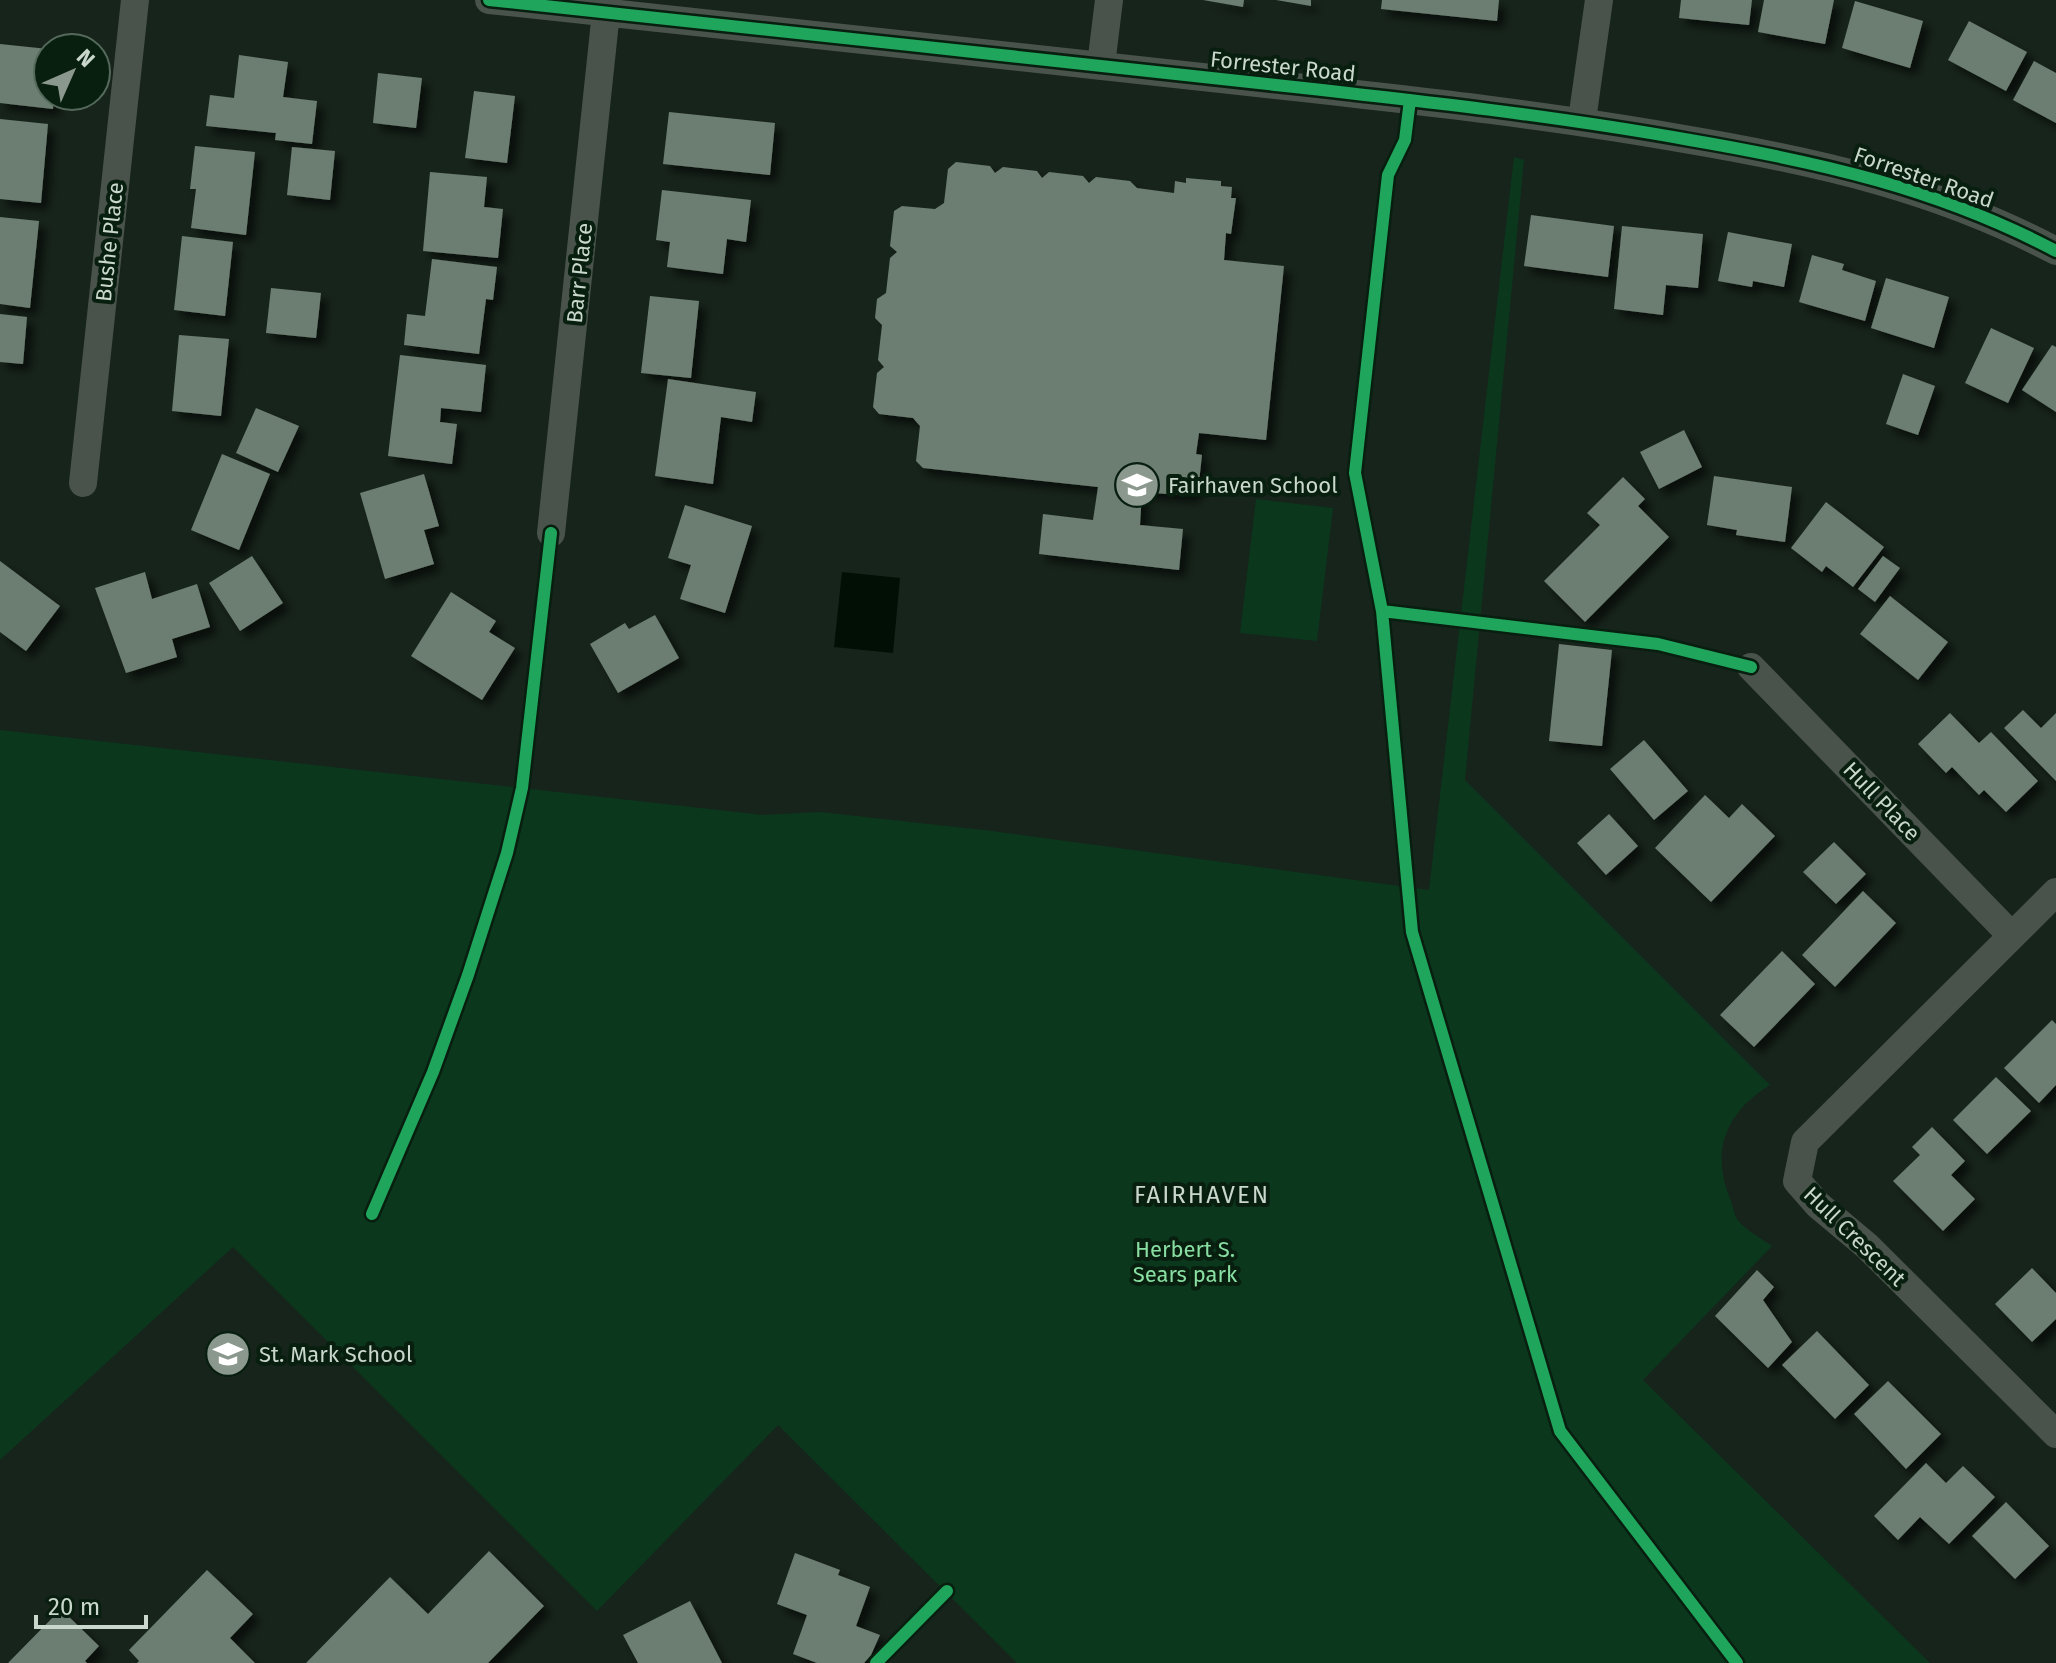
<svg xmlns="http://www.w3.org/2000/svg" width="2056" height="1663" font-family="'Fira Sans',sans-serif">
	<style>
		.green { fill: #0b371d }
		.water { fill: #020f05 }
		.building { fill: #6c7e71; filter: url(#shadow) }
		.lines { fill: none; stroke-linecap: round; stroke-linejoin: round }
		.minor { stroke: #49534b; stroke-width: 28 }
		.cycleway-casing { stroke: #081f10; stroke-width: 17 }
		.cycleway { stroke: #20a55d; stroke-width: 12 }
		.labels { text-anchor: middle; stroke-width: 8; stroke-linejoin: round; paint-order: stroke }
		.street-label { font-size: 22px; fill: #c9d7cc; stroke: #081f10 }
		.poi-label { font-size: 22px; fill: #c9d7cc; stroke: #081f10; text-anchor: start }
		.park-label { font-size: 22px; fill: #89dfa2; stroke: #081f10 }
		.neighbourhood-label { font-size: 24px; letter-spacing: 2px; fill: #c9d7cc; stroke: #081f10 }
	</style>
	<defs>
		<filter id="shadow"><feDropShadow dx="7" dy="7" stdDeviation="4" flood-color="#0009"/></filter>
	</defs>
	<rect width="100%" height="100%" fill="#17241b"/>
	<path class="green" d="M1514,157L1524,160L1465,780L1770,1085C1725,1113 1710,1151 1731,1201C1733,1207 1734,1214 1737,1219C1745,1230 1761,1238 1772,1246L1643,1380L1930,1663H1017L778,1425L597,1611L233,1247L0,1460V730L763,815L820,812L992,831L1429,890Z
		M1256,499L1333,508L1317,641L1240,633Z"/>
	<path class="water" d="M842,572L900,578L893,653L834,647Z"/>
	<path class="building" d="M1203,0H1244L1243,7Z
		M1276,0H1311V6Z
		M1382,0H1499L1497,21L1381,9Z
		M1681,0H1752L1749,25L1679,18Z
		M1764,0H1834L1825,44L1758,32Z
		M1855,1L1923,21L1910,68L1842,48Z
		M1969,21L2027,52L2006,91L1948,60Z
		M0,44L48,49V96H54L53,109L0,103Z
		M239,55L288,62L283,97L317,101L312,144L275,140L276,133L206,126L210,95L234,98Z
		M2034,61L2056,73V123L2013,100Z
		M378,73L422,78L416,128L373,123Z
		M474,91L515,96L507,163L465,158Z
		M669,112L775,123L770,175L663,164Z
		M0,119L48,124L41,203L0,199Z
		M195,146L255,152L246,235L191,228L196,189H190Z
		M292,147L335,151L330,200L287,195Z
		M956,162L990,166L995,173L1003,167L1037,171L1042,178L1049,172L1083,176L1089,183L1096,177L1130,181L1137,188L1174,193L1175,181L1186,183V178L1221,181V186L1232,187L1231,198H1236L1231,234L1226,233L1224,260L1284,266L1266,440L1199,433L1196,454L1202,455L1198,491L1193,490L1192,496L1142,492L1140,525L1183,529L1179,570L1039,554L1043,514L1093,520L1098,487L923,468L916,461L920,426L913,418L879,414L873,407L877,373L884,367L878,360L882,325L875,318L877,299L886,293L890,258L897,252L890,246L894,211L902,206L935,209L944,203L948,169Z
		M430,172L487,177L484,207L503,209L498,258L423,251Z
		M662,190L751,200L746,242L727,239L723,274L667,267L670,242L656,240Z
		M1531,215L1614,226L1608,277L1524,266Z
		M0,217L39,221L30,308L0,304Z
		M1622,226L1703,234L1698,288L1666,285L1663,315L1614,309Z
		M1728,232L1792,244L1784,287L1753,281L1752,287L1718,281Z
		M182,236L233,242L225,316L174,310Z
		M1812,255L1844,264L1842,270L1876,281L1865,321L1799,302Z
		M432,259L497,267L493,300L486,299L479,354L404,345L407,314L425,316Z
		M1886,278L1949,297L1934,348L1871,328Z
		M271,288L321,293L316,338L266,333Z
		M650,296L699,301L691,378L641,373Z
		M0,314L27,317L23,364L0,362Z
		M1991,328L2034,348L2008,403L1965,383Z
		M179,335L229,339L221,416L172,411Z
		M2052,345L2056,347V412L2022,390Z
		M400,355L486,365L481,412L441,408L440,422L457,424L452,464L388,456Z
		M1903,374L1935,386L1918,435L1886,424Z
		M668,379L756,392L752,422L721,417L713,484L655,476Z
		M256,408L299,426L278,472L236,453Z
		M1684,430L1702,467L1659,489L1640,452Z
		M222,454L270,474L239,550L191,530Z
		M424,474L439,526L424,530L434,564L385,579L360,493Z
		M1714,476L1792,487L1785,542L1736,535L1737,530L1707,525Z
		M1623,477L1645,499L1638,506L1669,537L1585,622L1544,581L1600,525L1587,513Z
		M1826,502L1884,547L1853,587L1826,566L1822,572L1791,548Z
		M685,505L752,526L725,613L680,599L691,565L668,558Z
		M252,556L283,603L240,631L209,583Z
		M1883,556L1900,568L1875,602L1858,589Z
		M0,561L60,606L26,651L0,632Z
		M145,572L152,599L197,584L210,627L172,639L177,657L126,673L95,588Z
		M451,592L496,621L489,632L515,648L482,700L411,656Z
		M1890,596L1948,642L1918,680L1860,634Z
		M655,615L679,658L618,693L590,644L625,623L629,629Z
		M1559,644L1612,650L1602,746L1549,741Z
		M2023,710L2041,728L2056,713V781L2004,728Z
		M1950,713L1979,743L1991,732L2038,781L2006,812L1984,790L1979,795L1952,767L1946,773L1918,744Z
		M1644,740L1688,791L1654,820L1610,769Z
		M1705,795L1729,818L1742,804L1775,836L1711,902L1655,848Z
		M1609,814L1638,846L1606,875L1577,843Z
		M1834,842L1866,874L1836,904L1803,872Z
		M1863,891L1896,923L1835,987L1802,955Z
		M1782,951L1815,984L1754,1047L1720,1015Z
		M2052,1020L2056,1024V1085L2039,1103L2004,1068Z
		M1996,1077L2031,1111L1987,1154L1953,1120Z
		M1932,1127L1965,1161L1951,1175L1975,1199L1943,1231L1893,1181L1920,1155L1912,1147Z
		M2032,1268L2056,1293V1319L2032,1342L1995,1304Z
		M1757,1270L1774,1287L1763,1300L1792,1342L1768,1368L1715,1316Z
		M1817,1331L1869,1385L1835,1419L1782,1365Z
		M1888,1381L1941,1434L1906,1469L1854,1414Z
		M1926,1463L1946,1483L1963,1466L1995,1497L1949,1544L1920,1517L1898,1540L1874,1516Z
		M2006,1502L2049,1546L2015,1579L1972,1536Z
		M489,1551L544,1606L488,1663H306L390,1577L428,1614Z
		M795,1553L840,1570L838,1575L870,1587L856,1626L880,1635L871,1655L864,1663H817L793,1654L807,1615L777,1604Z
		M207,1570L253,1614L230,1638L255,1663H137L139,1661L129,1650Z
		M690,1601L722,1663H638L623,1635Z
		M61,1609L99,1646L85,1661L87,1663H8Z"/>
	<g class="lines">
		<path class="minor" d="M489,0C754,28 1020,57 1285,86C1421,101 1556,116 1690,140C1819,162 1939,189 2056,251
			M1101,65L1109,0
			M1582,120L1599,0
			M83,483L135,0
			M551,533L606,12
			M1751,667L2012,936
			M2056,892L1805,1142L1797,1181L1818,1205L1867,1246L2056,1434"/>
		<g class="cycleway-casing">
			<path id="cycleway" d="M489,0C754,28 1020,57 1285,86C1421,101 1556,116 1690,140C1819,162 1939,189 2056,251
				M1410,100L1405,140L1388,175L1355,473L1382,611L1412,932L1560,1431L1737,1663
				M1382,611L1658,644L1751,667
				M372,1214L433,1072L468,975L507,853L522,788L551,533
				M876,1663L947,1591"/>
		</g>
		<use href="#cycleway" class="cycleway"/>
	</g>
	<defs>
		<g id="school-disc" transform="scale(2.3)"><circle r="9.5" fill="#8b988e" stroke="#081f10"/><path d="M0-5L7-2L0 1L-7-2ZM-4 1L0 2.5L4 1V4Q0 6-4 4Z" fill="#fff"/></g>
	</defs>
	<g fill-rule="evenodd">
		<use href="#school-disc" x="1137" y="485"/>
		<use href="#school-disc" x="228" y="1354"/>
	</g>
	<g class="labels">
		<g class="street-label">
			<text transform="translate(1283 66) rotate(6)" y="8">Forrester Road</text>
			<text transform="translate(1924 177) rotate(19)" y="8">Forrester Road</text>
			<text transform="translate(109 242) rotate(-84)" y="8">Bushe Place</text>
			<text transform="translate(579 273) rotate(-84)" y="8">Barr Place</text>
			<text transform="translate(1882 801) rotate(46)" y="8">Hull Place</text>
			<text transform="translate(1855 1236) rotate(44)" y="8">Hull Crescent</text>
		</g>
		<g class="poi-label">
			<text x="1168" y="493">Fairhaven School</text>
			<text x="259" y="1362">St. Mark School</text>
		</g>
		<g class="park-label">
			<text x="1185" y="1257">Herbert S.<tspan x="1185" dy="25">Sears park</tspan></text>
		</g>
		<g class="neighbourhood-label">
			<text x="1202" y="1203">FAIRHAVEN</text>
		</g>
	</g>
	<g transform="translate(72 72) rotate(45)"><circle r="38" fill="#081f10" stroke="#55695b" stroke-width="2"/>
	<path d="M0-6L14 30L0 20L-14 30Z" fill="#8b988e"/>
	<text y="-12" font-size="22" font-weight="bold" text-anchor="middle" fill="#c9d7cc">N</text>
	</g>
	<path d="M36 1615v12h110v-12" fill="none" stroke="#c9d7cc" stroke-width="4"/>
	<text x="48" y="1615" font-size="24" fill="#c9d7cc" stroke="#081f10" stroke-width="6" paint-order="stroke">20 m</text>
</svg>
